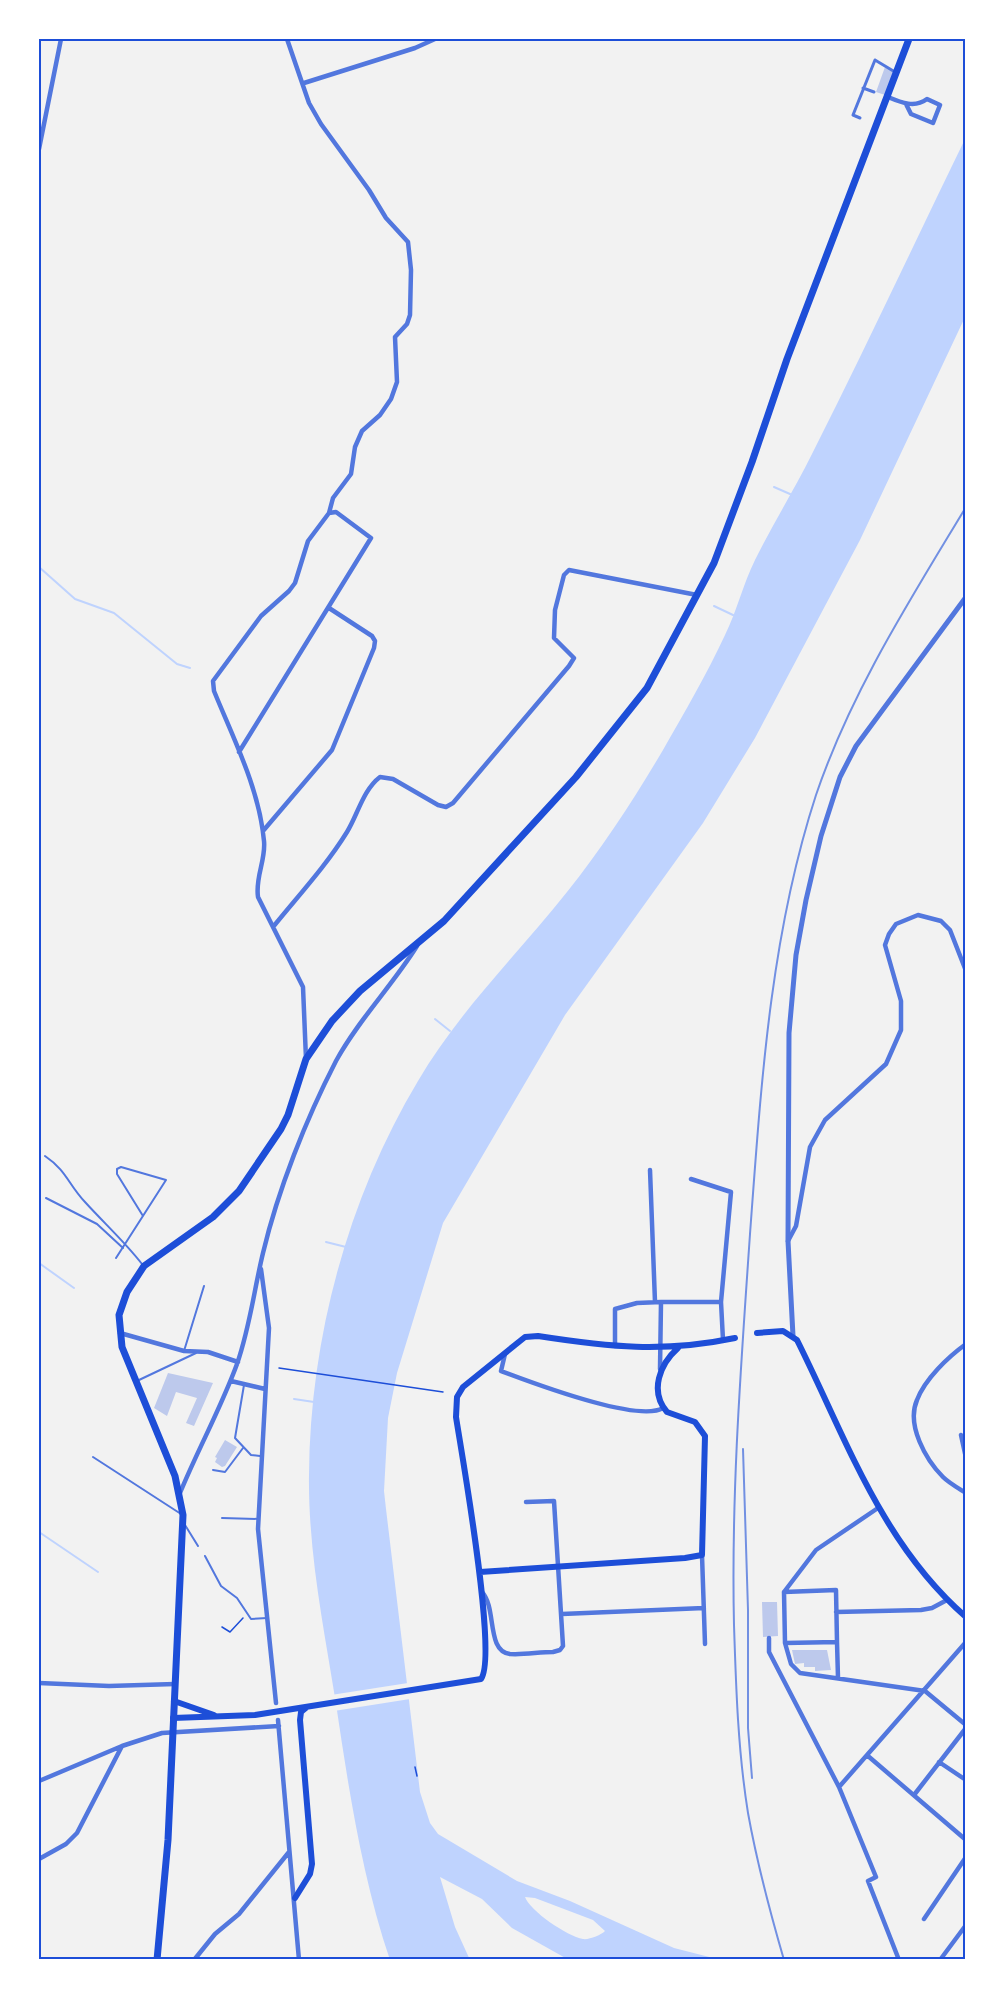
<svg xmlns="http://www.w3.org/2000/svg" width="1005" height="1999" font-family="Quicksand,sans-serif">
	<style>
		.water { fill: #bfd3fe; fill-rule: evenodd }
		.pier { fill: #f2f2f2 }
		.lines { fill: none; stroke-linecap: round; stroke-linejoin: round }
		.stream { stroke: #bfd3fe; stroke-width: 2 }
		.building { fill: #bdc9ec }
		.path { stroke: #1d4ed8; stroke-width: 1.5 }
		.service { stroke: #5277de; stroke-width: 2 }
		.pedestrian { stroke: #5277de; stroke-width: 3 }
		.minor { stroke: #5277de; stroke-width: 4.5 }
		.tertiary { stroke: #5277de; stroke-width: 5 }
		.secondary { stroke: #1d4ed8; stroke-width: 6 }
		.primary { stroke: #1d4ed8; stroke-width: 7 }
		.rail { stroke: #7290e2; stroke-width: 2 }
		.neatline { fill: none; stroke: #1d4ed8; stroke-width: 2 }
	</style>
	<rect width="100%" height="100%" fill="#f2f2f2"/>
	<path class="water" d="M966,137V315L860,540L755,738L703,823L565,1015L443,1223L397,1373L388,1418L384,1491L386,1509L420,1792L430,1823L438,1834L517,1881L570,1901L674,1948L721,1960H569L512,1928L482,1899L440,1877L455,1927L470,1960H390C362,1877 349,1791 336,1704C324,1628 308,1552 309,1475C310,1338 348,1198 418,1081C459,1011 517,955 567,892C603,847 634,799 663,750C684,713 707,674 725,635C737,611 743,584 755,560C773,524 794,490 812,454C865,349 915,242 966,137ZM525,1897L535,1898L593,1920L605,1931C601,1935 589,1940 583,1939C567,1936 530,1911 525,1897Z"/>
	<path class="pier" d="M408,1683L410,1699L334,1711L331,1695Z"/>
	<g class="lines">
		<path class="stream" d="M774,487L790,494
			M39,567L75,599L114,613L177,664L190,668
			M714,606L733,615
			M435,1019L450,1031
			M326,1242L346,1247
			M39,1263L74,1288
			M294,1399L314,1402
			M39,1532L98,1572"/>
	</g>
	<path class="building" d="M885,67L896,73L888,96L876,92Z
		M168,1373L213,1383L194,1426L186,1423L197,1398L176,1392L167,1416L154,1408Z
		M225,1440L237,1447L225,1466L222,1467L215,1462L217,1458L215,1457Z
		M762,1602H777L778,1636L763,1637Z
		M792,1650H827L831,1670L815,1671V1667H804V1663L795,1664Z"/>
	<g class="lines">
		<path class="path" d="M279,1368L443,1392
			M222,1627L230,1632L243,1618
			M415,1767L417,1776"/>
		<path class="service" d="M45,1156C67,1171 68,1184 85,1202C104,1223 125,1242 142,1264
			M46,1198L97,1224L123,1248
			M116,1258L166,1180L121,1167L117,1169V1174L143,1216
			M184,1351L204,1286
			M139,1380L196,1353
			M244,1385L235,1438L251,1455L260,1456
			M93,1457L181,1514
			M213,1470L225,1472L243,1448
			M222,1518L259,1519
			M185,1525L198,1546
			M205,1556L221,1586L237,1598L251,1619L267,1618"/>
		<path class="pedestrian" d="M863,88L874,92
			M860,118L853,115L875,60L895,72"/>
		<path class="minor" d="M287,39L309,103L321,124L369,190L386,218L408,242L411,270L410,315L407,324L395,337L397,382L391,399L380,415L362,431L355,447L351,474L333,498L329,513L308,541L295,583L289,591L261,616L213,681L214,691C234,740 259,788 264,841C266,860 255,877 258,897L303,987L306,1059
			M304,83L415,48L435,39
			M888,97C902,103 915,108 927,99L940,105L933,123L911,114L906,104
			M39,149L61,39
			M239,752L371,538L336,512L329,513
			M263,831L332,750L374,648L375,641L372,636L329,608
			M273,927C298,896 326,866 347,832C358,814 363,790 380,777L393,779L438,805L446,807L453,803L569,666L574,658L554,638L555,610L564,575L569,570L697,595
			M650,1170L655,1302
			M691,1179L731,1192L721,1302L723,1340
			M788,1241L796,1226L810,1147L825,1120L886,1064L901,1030V1001L885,945L889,934L896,924L918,915L941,921L950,930L966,971
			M261,1269L269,1328L258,1529L276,1703
			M661,1302H721
			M120,1333L184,1351L208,1352L238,1362
			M966,1344C948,1357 925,1379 917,1400C906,1425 926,1460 943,1477C949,1483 958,1488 966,1493
			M615,1346V1309L637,1303L661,1302L660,1369
			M505,1354L501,1371C530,1382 638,1423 663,1408
			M231,1381L265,1389
			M961,1435L966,1458
			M180,1493C198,1449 221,1408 237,1364C250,1327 254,1290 263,1253C278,1190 306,1119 336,1061C359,1019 392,986 417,946
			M702,1555L705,1644
			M836,1590L837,1642L785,1643L784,1592Z
			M482,1592C497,1608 486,1651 510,1654C524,1655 539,1652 553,1652L560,1650L563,1646L554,1501L526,1502
			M784,1592L816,1550L878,1508
			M836,1612L921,1610L932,1608L947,1600
			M562,1614L704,1608
			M769,1638V1652L839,1787L876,1877L868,1881L899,1960
			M837,1642L838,1678
			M785,1643L791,1664L800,1673L925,1691L966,1725
			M39,1683L109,1686L175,1684
			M278,1720L299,1960
			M868,1756L966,1840
			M939,1762L966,1780
			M39,1781L122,1746L162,1733L279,1726
			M839,1787L966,1642
			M914,1795L966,1728
			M39,1859L66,1844L77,1833L122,1746
			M924,1919L966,1857
			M194,1960L215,1934L239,1914L289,1852
			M940,1960L966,1925"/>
		<path class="tertiary" d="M793,1336L788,1241L789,1033L796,955L806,900L821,836L840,777L856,746L966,597"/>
		<path class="secondary" d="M757,1333L783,1331L797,1340C846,1438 881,1543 966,1617
			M480,1572L685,1558L702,1555L705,1436L695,1422L667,1412C649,1391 660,1364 678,1348
			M174,1701L214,1715
			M173,1718L255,1715L481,1679C498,1656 462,1456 456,1417L457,1397L463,1387L525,1337L538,1336C609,1347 663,1353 735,1338
			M295,1898L310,1874L312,1864L300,1720L301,1712L307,1707"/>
		<path class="primary" d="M157,1960L168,1840L183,1515L175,1476L122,1347L119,1315L127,1292L144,1266L213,1217L239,1191L281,1129L288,1115L306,1059L332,1021L360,991L444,921L576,777L647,688L714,563L752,462L787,359L909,39"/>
		<path class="rail" d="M743,1449L748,1610V1728L752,1778
			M784,1960C770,1912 757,1863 748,1813C738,1751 736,1688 734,1625C731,1494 741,1365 750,1234C761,1086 770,936 816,795C851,692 910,600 966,507"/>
	</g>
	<rect width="1005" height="1999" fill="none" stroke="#ffffff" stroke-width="81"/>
	<rect x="40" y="40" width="924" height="1918" class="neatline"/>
</svg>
